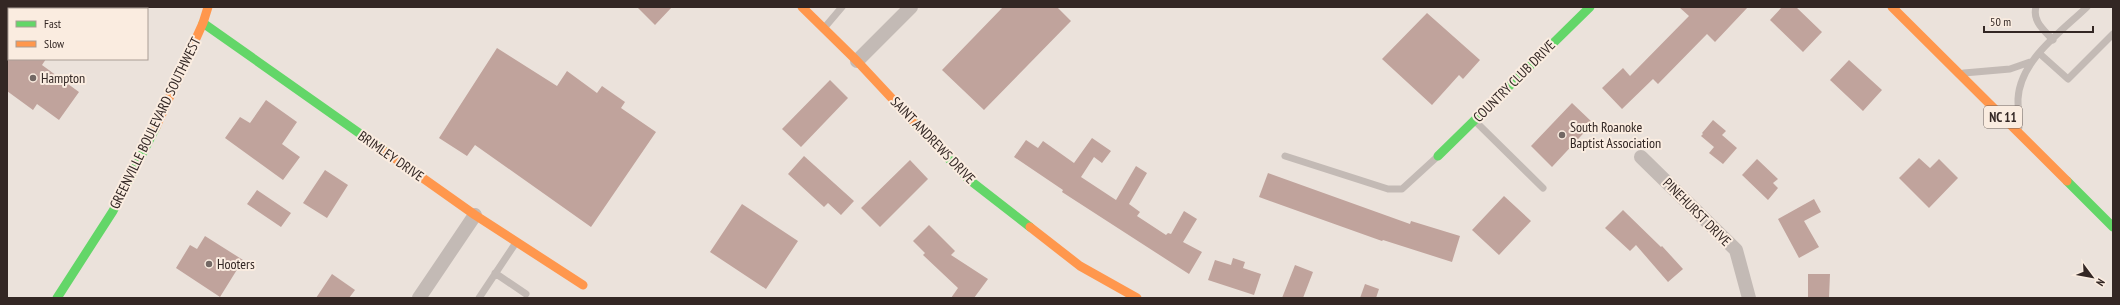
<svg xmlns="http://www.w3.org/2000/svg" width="2120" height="305" font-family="'PT Sans Narrow',sans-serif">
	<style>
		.building { fill: #c0a39c }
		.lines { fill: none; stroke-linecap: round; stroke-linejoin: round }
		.lane { stroke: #c3bab5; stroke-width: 7 }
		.street { stroke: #c3bab5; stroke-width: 14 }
		.fast { stroke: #63d668; stroke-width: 9 }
		.slow { stroke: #ff974d; stroke-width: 9 }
		.poi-dot { fill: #736864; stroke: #faece0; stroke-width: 1.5 }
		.labels { text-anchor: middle; stroke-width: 4; stroke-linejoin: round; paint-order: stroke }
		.shield { fill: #faece0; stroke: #6f625c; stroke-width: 1 }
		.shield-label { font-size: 13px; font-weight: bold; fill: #332724 }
		.poi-label { font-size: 14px; fill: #332724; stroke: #faece0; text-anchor: start }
		.street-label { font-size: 14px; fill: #332724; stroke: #faece0 }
	</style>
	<rect width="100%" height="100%" fill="#ebe2db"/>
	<path class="building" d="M637,7H672L655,25Z
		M1003,7H1057L1071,21L984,110L942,70Z
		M1679,7H1748L1715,42L1707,34L1658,84L1653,79L1622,109L1602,88L1623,68L1630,76L1689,16Z
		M1782,7H1796L1822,32L1803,52L1770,20Z
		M1427,13L1480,60L1463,79L1459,75L1432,105L1382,59Z
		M497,48L557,86L567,71L597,93L602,86L625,102L621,108L656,132L591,227L475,145L467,156L439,138Z
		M7,59H46L42,65L79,92L59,120L37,104L33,110L7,91Z
		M1849,60L1882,90L1863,111L1830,80Z
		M830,80L848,98L801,147L782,129Z
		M266,100L297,122L282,144L300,157L283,180L225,138L240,117L250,123Z
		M1572,103L1593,123L1552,167L1531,146Z
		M1713,120L1726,131L1722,135L1737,148L1723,164L1709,153L1714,147L1701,136L1703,134L1702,133Z
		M1092,138L1111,151L1102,163L1094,157L1081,177L1116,200L1136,166L1147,173L1129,204L1140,212L1137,216L1166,235L1168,233L1171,234L1184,211L1197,219L1183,242L1202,252L1189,274L1062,192L1063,190L1014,157L1026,140L1038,148L1043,141L1074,163Z
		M804,156L854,201L841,215L828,203L824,207L788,174Z
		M1919,158L1930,168L1939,159L1958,178L1929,208L1899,178Z
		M1757,159L1778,179L1773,183L1778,188L1768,200L1742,175Z
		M910,160L928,179L880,227L861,208Z
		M325,170L348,185L327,218L303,203Z
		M1268,173L1410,224L1411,221L1460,236L1452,262L1383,240L1382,241L1259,197Z
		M257,190L291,213L281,227L247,204Z
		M1504,196L1531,221L1499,255L1472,230Z
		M1814,199L1821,212L1804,221L1819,247L1799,258L1778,219Z
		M742,204L798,241L766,289L710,252Z
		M1623,210L1661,247L1662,246L1683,269L1668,282L1636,245L1630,251L1605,228Z
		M929,225L955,251L951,255L988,279L974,298H951L958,288L923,255L925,253L913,241Z
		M205,236L243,260L220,297L176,268L190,245L197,249Z
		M1233,258L1245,262L1243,268L1261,274L1254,295L1208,280L1215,260L1231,265Z
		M1295,265L1313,272L1303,298H1282Z
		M332,274L355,290L349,298H316Z
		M1808,274H1830L1829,298H1808Z
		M1365,284L1379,289L1376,298H1360Z"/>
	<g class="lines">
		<path class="lane" d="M2036,7C2032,21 2044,30 2053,40
			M825,27L842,7
			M2039,53L2068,79L2113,34
			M1964,73L2010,69L2030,62
			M1476,122L1543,188
			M2019,127C2019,117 2018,108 2018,99C2020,60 2061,32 2087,7
			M1285,156L1388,189H1402L1437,157
			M495,273L526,294
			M479,298L515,244"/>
		<path class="street" d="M857,61L911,7
			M1641,157L1736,250L1749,298
			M419,298L475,215"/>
		<path class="fast" d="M203,23L386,152
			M913,121L967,178L1030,227
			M1438,156L1590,7
			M2067,181L2113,227
			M57,298L113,211L156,127"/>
		<path class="slow" d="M802,7L857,61L913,121
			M1892,7L2067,181
			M156,127L203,23L208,7
			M386,152L475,215L583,285
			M1030,227L1080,266L1137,298"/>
	</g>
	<g class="poi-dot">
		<circle cx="33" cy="78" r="4"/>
		<circle cx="1562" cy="135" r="4"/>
		<circle cx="209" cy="264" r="4"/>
	</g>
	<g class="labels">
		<rect class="shield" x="1984" y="106" width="38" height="22" rx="3"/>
		<g class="shield-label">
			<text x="2003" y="122">NC 11</text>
		</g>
		<g class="poi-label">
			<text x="41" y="83">Hampton</text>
			<text x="1570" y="132">South Roanoke<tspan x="1570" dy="16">Baptist Association</tspan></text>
			<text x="217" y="269">Hooters</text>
		</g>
		<g class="street-label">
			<text transform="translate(1514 81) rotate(-45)" y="5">COUNTRY CLUB DRIVE</text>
			<text transform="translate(155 123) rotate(-64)" y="5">GREENVILLE BOULEVARD SOUTHWEST</text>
			<text transform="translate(933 140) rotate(46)" y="5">SAINT ANDREWS DRIVE</text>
			<text transform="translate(391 156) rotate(35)" y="5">BRIMLEY DRIVE</text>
			<text transform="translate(1697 212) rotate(45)" y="5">PINEHURST DRIVE</text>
		</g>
	</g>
	<rect width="2120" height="305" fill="none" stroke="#332724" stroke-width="16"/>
	<rect x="8" y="8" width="140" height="52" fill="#faece0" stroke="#aa9d95"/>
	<rect x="16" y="21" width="20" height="6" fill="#63d668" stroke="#aa9d95"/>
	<text x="44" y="28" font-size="12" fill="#332724">Fast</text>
	<rect x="16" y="41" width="20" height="6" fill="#ff974d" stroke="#aa9d95"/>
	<text x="44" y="48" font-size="12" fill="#332724">Slow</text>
	<g transform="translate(2092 277) rotate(122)" stroke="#faece0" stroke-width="3" paint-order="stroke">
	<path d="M0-3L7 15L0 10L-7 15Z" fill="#332724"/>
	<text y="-6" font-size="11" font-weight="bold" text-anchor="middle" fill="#332724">N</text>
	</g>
	<path d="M1984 26v6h109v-6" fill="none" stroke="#332724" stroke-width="2"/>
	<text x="1990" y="26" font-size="12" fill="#332724" stroke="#faece0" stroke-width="3" paint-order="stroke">50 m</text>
</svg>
